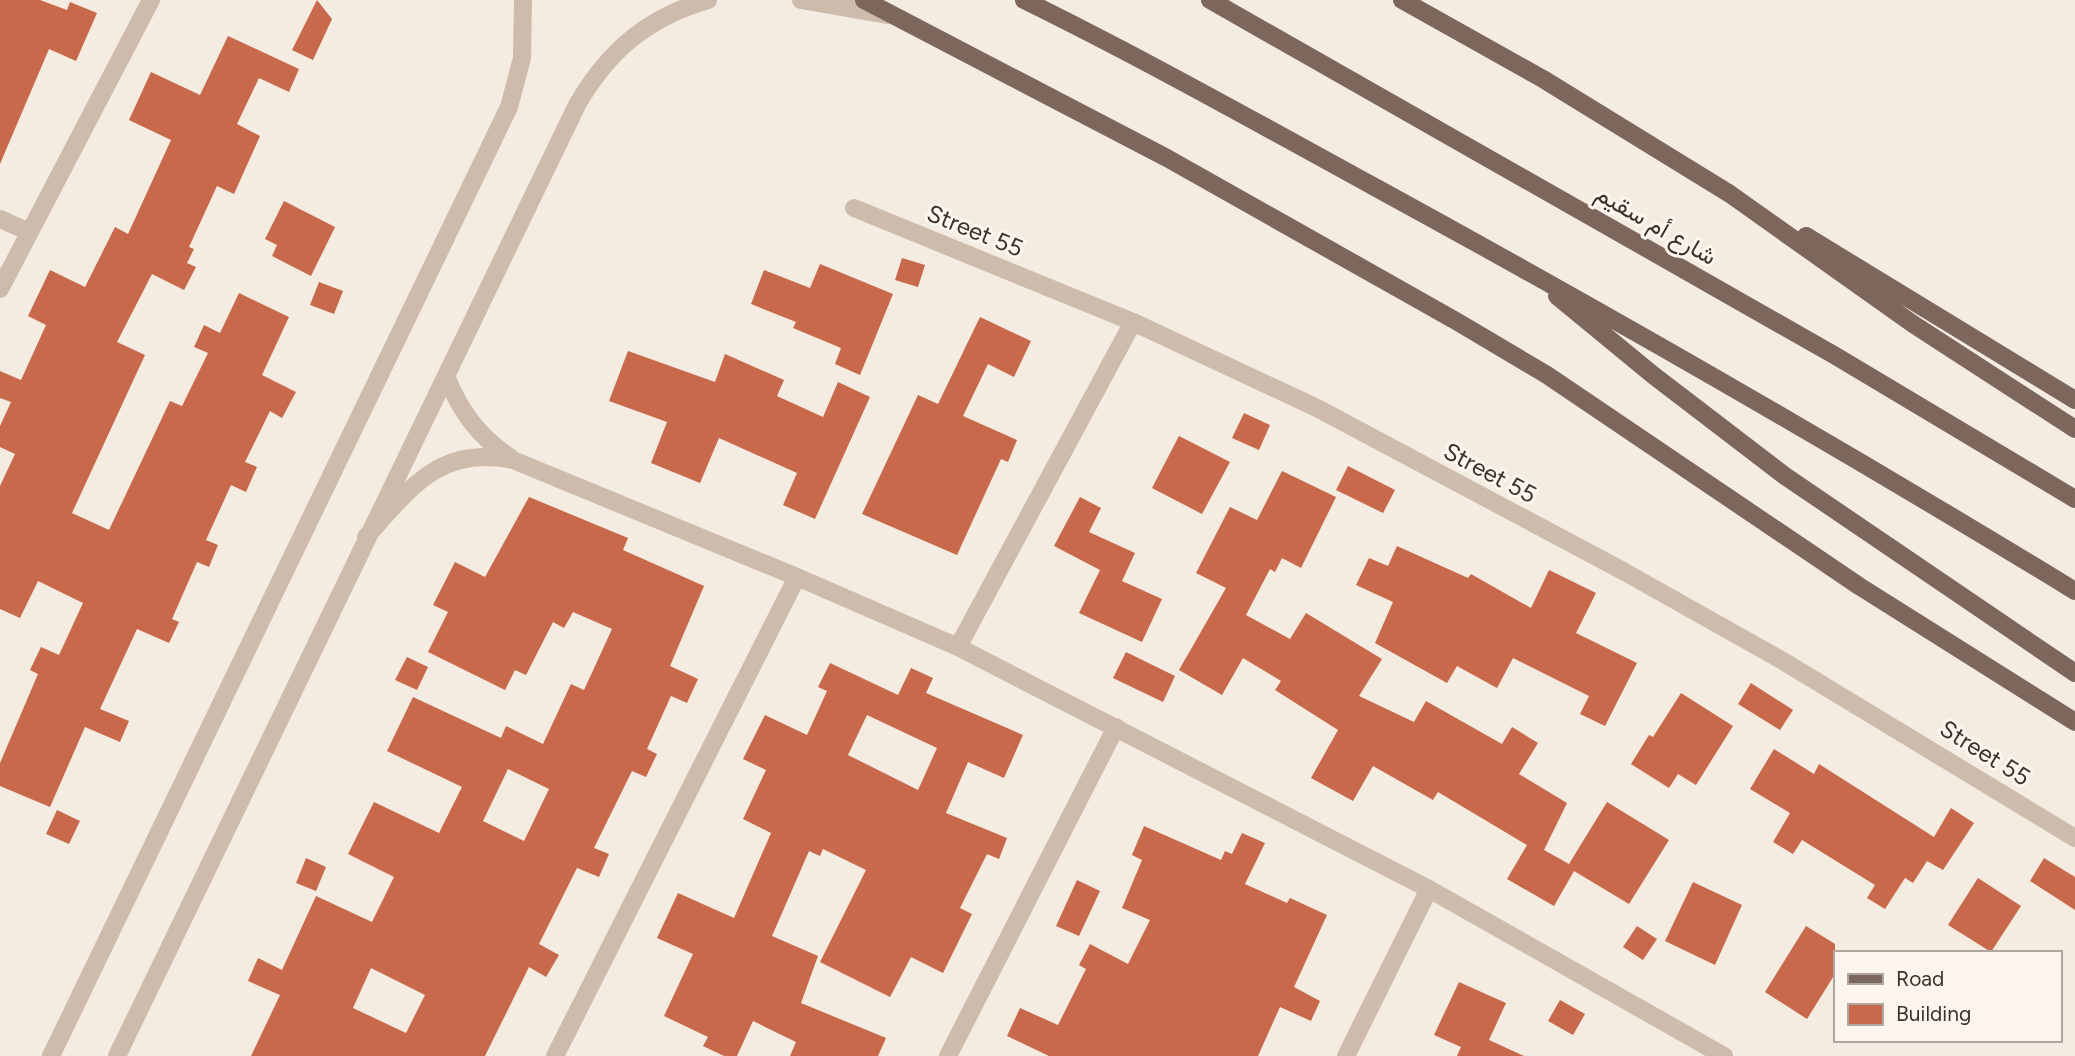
<svg xmlns="http://www.w3.org/2000/svg" width="2075" height="1056" font-family="Figtree,Vazirmatn,sans-serif">
	<style>
		.building { fill: #c8694b; fill-rule: evenodd }
		.lines { fill: none; stroke-linecap: round; stroke-linejoin: round }
		.minor { stroke: #cdbbac; stroke-width: 18 }
		.major { stroke: #7d675c; stroke-width: 18 }
		.labels { text-anchor: middle; stroke-width: 6; stroke-linejoin: round; paint-order: stroke }
		.street-label { font-size: 24px; fill: #3b302b; stroke: #fbf5ee }
	</style>
	<rect width="100%" height="100%" fill="#f4ebe1"/>
	<path class="building" d="M0,0H40L67,10L70,2L97,13L76,61L49,49L0,164Z
		M317,0L332,19L313,60L292,50Z
		M228,36L299,69L289,92L259,78L237,124L260,136L234,194L217,186L189,247L194,249L187,263L196,267L184,290L152,274L117,342L145,355L72,513L109,530L170,401L182,406L208,353L194,347L204,325L220,333L239,293L289,317L262,375L296,392L282,418L270,411L245,462L257,467L246,492L231,485L206,540L218,545L209,567L197,562L172,619L179,622L169,643L137,629L100,709L129,721L120,742L85,727L50,807L0,786V763L38,674L30,670L41,647L59,655L83,603L38,581L20,618L0,609V486L15,454L0,447V426L11,402L0,398V371L21,380L46,325L28,316L50,270L85,287L115,227L128,234L171,140L129,120L151,72L200,95Z
		M284,201L335,227L311,276L272,256L277,245L265,239Z
		M902,258L925,265L918,287L895,280Z
		M820,264L893,294L860,375L835,364L841,348L793,328L796,322L751,304L764,270L810,288Z
		M319,282L343,291L334,314L310,305Z
		M980,317L1031,341L1014,377L988,364L963,416L1017,440L1008,462L1001,459L957,555L862,514L918,395L938,404Z
		M628,351L715,382L725,354L784,380L777,396L823,417L838,382L870,397L815,519L783,505L797,473L719,438L700,483L651,463L667,422L609,401Z
		M1244,413L1270,425L1259,450L1232,438Z
		M1179,436L1230,462L1202,514L1152,488Z
		M1348,466L1395,490L1383,513L1336,490Z
		M1282,471L1336,497L1301,568L1282,558L1275,572L1270,569L1246,615L1290,639L1306,613L1382,659L1359,696L1414,722L1426,701L1502,744L1512,727L1538,743L1519,774L1567,803L1544,850L1569,864L1607,802L1669,840L1629,904L1574,871L1554,906L1507,879L1527,845L1438,792L1433,800L1373,766L1353,801L1311,778L1338,730L1275,690L1281,681L1243,658L1222,695L1179,670L1226,588L1196,573L1230,507L1257,520Z
		M529,497L628,538L623,550L704,586L670,666L698,679L687,703L671,696L647,749L657,754L646,777L632,771L594,848L609,854L599,877L577,868L539,944L559,955L546,977L529,967L485,1056H251L280,995L248,981L258,958L282,970L316,896L372,922L394,877L348,854L374,802L439,833L462,787L387,751L413,697L501,738L506,726L543,744L571,684L584,690L612,629L573,612L564,628L553,622L526,675L515,670L505,690L428,652L448,612L433,605L455,562L485,577ZM508,769L549,789L524,841L483,821ZM371,968L425,995L406,1033L353,1008Z
		M1080,497L1101,508L1089,532L1135,553L1122,581L1162,599L1142,642L1079,613L1100,570L1054,546Z
		M1397,546L1468,578L1471,574L1531,608L1549,570L1596,593L1576,633L1637,663L1605,726L1580,714L1589,696L1513,658L1497,688L1457,666L1447,683L1375,643L1393,602L1356,585L1369,558L1388,566Z
		M1126,652L1175,676L1163,702L1113,678Z
		M407,657L428,667L417,690L395,680Z
		M830,663L898,695L911,668L933,678L926,693L1023,735L1004,778L968,762L946,813L1007,838L999,859L987,854L960,908L972,914L943,973L911,957L890,997L820,962L866,870L823,849L820,856L809,851L772,936L818,956L801,1003L886,1038L878,1056H790L796,1042L753,1021L737,1056H724L703,1046L708,1037L664,1016L693,954L657,938L678,893L734,918L771,833L743,819L766,770L743,759L765,715L807,735L827,691L818,687ZM867,715L937,748L918,790L848,755Z
		M1751,683L1793,710L1780,730L1738,704Z
		M1681,693L1733,726L1696,785L1678,774L1669,788L1631,764L1649,735L1653,737Z
		M1774,749L1814,774L1819,764L1934,837L1951,808L1974,823L1943,870L1927,861L1913,883L1905,878L1885,909L1867,898L1875,885L1802,840L1793,854L1773,842L1790,813L1750,789Z
		M57,810L80,821L69,844L46,834Z
		M1144,826L1221,860L1225,851L1232,854L1242,833L1265,843L1245,884L1287,903L1290,898L1327,915L1294,987L1320,1001L1311,1021L1280,1007L1258,1056H1049L1007,1036L1020,1008L1058,1025L1086,969L1079,965L1090,944L1128,964L1150,920L1122,908L1142,860L1132,855Z
		M306,858L326,867L316,891L296,883Z
		M2044,858L2075,877V910L2030,881Z
		M1978,878L2021,906L1991,952L1948,925Z
		M1077,880L1100,891L1079,936L1056,926Z
		M1693,882L1742,905L1715,965L1665,941Z
		M1637,926L1657,939L1643,960L1623,947Z
		M1806,926L1835,944V974L1807,1019L1765,992Z
		M1459,982L1506,1003L1489,1040L1524,1056H1457L1461,1047L1434,1035Z
		M1560,1000L1585,1014L1573,1035L1548,1021Z"/>
	<g class="lines">
		<path class="minor" d="M801,0L887,15
			M854,208L1133,322L1317,408L1623,571L1783,661L2075,838
			M0,219L29,232
			M0,289L151,0
			M446,376C460,411 479,437 511,458
			M366,537C410,488 440,445 513,460L797,577L958,647L1429,889L1724,1056
			M958,647L1133,322
			M51,1056L509,107L522,58L523,0
			M117,1056L577,105C608,51 648,17 708,0
			M555,1056L797,577
			M948,1056L1116,727
			M1346,1056L1429,889"/>
		<path class="major" d="M864,0L1167,158L1456,321L1547,375L1859,586L2075,722
			M1024,0C1142,58 1256,122 1371,185C1609,315 1844,450 2075,591
			M1210,0L1834,355L2075,499
			M1402,0L1543,79L1730,194L1913,324L2075,429
			M1806,236L2075,400
			M1557,296L1653,375L1785,476L2075,673"/>
	</g>
	<g class="labels">
		<g class="street-label">
			<text transform="translate(1656 225) rotate(30)" y="8">شارع أم سقيم</text>
			<text transform="translate(975 231) rotate(22)" y="8">Street 55</text>
			<text transform="translate(1490 473) rotate(28)" y="8">Street 55</text>
			<text transform="translate(1985 753) rotate(32)" y="8">Street 55</text>
		</g>
	</g>
	<rect x="1834" y="951" width="228" height="91" fill="#fbf5ee" stroke="#aea6a0" stroke-width="2"/>
	<rect x="1848" y="974" width="35" height="10" fill="#7d675c" stroke="#aea6a0" stroke-width="2"/>
	<text x="1896" y="986" font-size="21" fill="#3b302b">Road</text>
	<rect x="1848" y="1004" width="35" height="21" fill="#c8694b" stroke="#aea6a0" stroke-width="2"/>
	<text x="1896" y="1021" font-size="21" fill="#3b302b">Building</text>
</svg>
